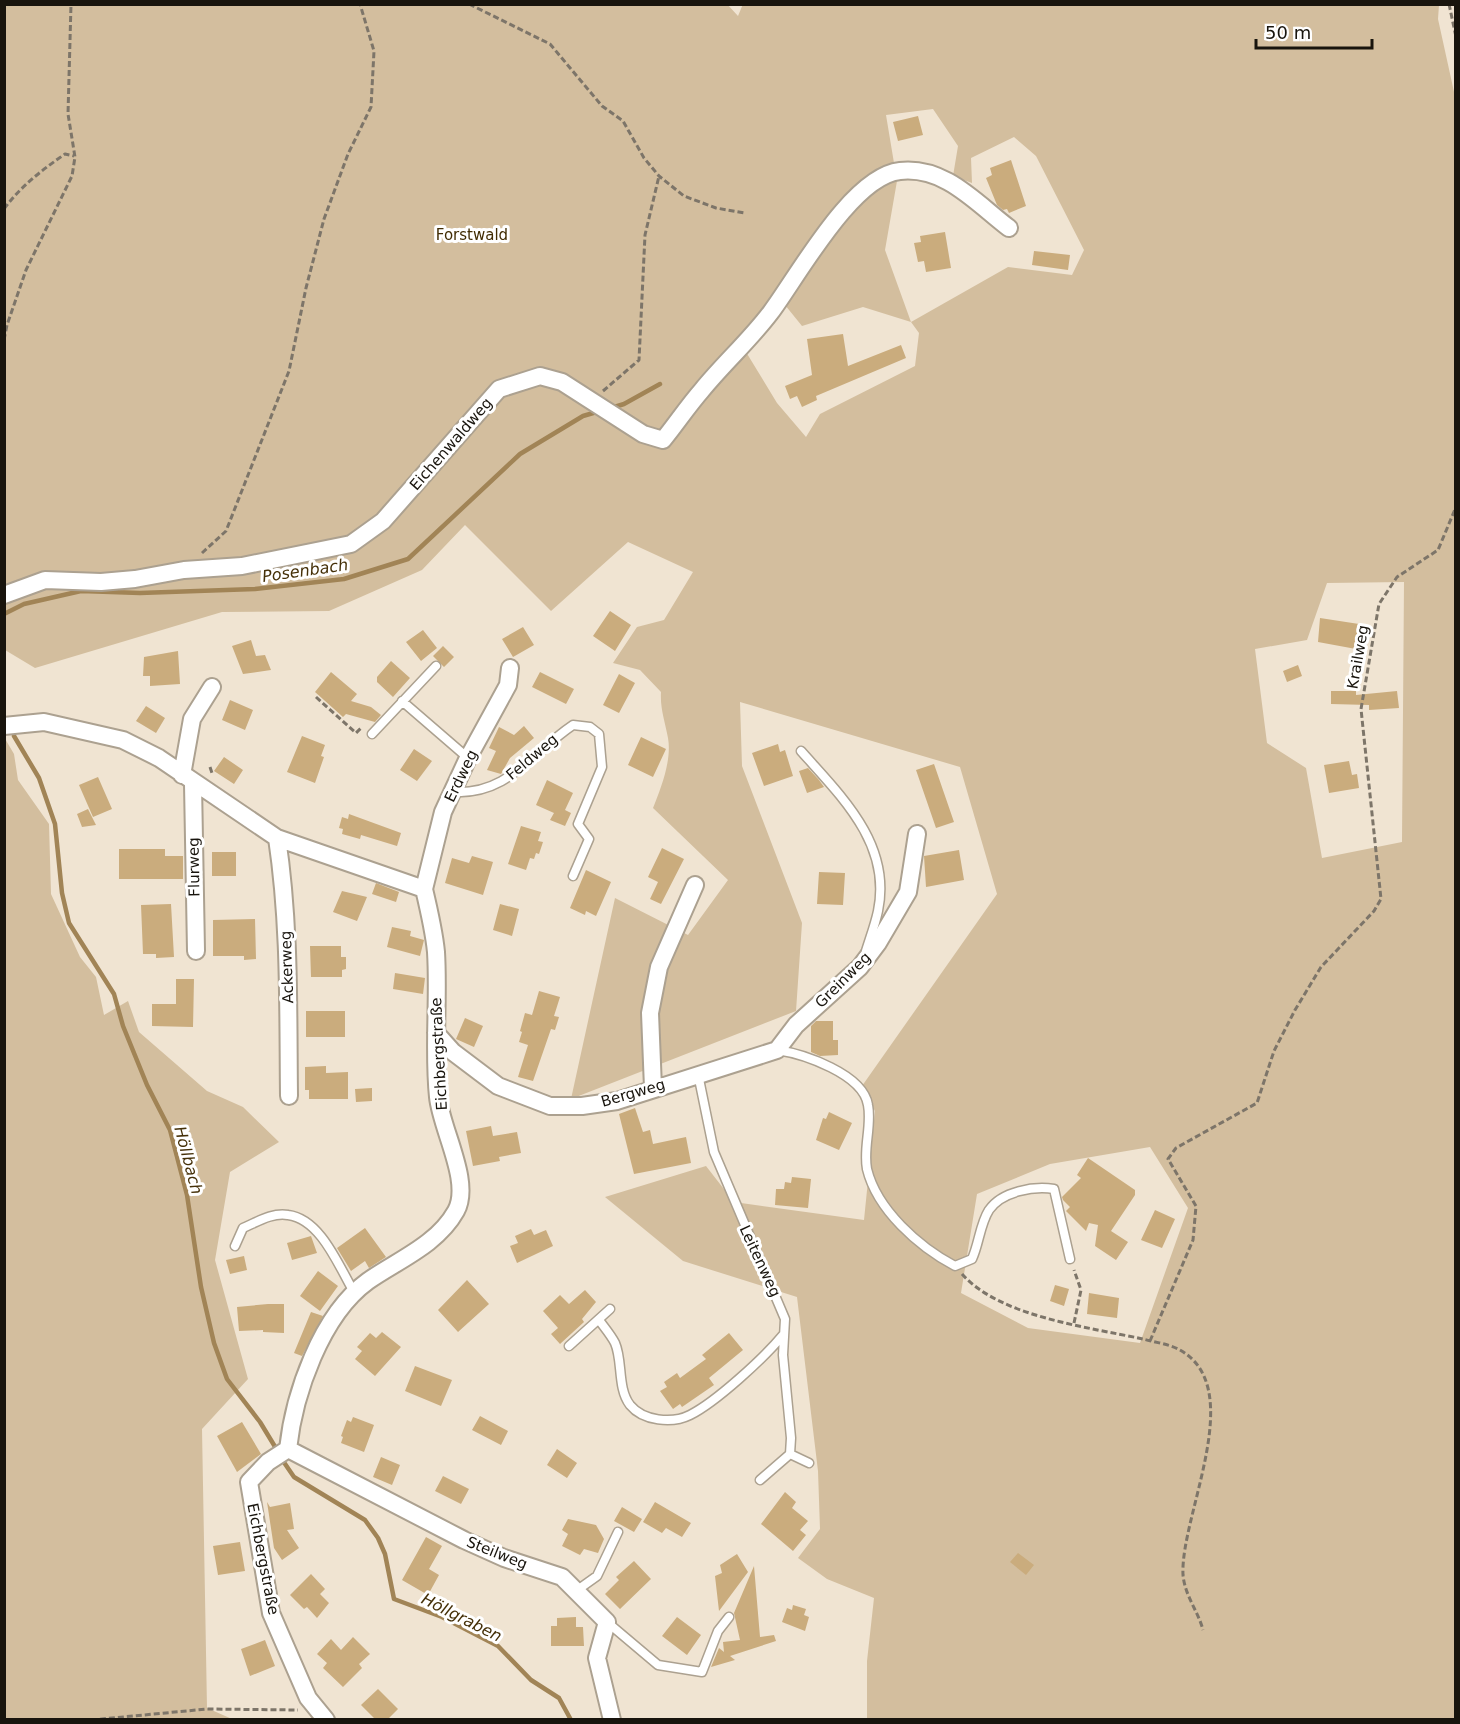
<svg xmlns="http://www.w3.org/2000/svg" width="1460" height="1724" font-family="'DejaVu Sans',sans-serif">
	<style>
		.green { fill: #d3be9e; fill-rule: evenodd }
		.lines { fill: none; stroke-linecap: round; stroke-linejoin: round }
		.stream { stroke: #a18456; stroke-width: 4.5 }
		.building { fill: #caac7d }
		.service-casing { stroke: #aca190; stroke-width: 11 }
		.minor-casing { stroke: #aca190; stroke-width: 20 }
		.path { stroke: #7d7569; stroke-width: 3; stroke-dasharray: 6 3; stroke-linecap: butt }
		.service { stroke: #fff; stroke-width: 8 }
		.minor { stroke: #fff; stroke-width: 16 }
		.labels { text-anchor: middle; stroke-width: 6; stroke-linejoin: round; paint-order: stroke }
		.park-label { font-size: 15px; fill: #412c03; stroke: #fff }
		.street-label { font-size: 15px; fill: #18140d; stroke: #fff }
		.water-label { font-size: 16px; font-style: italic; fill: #453008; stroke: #fff }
	</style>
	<rect width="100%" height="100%" fill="#f0e4d2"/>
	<path class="green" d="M727,4L738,16L743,4L1439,5L1438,19L1456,101L1455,1719H867V1661L874,1598L827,1579L798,1558L820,1529L818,1471L797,1297L683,1261L605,1197L706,1166L734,1202L864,1220L875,1111L862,1086L997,894L960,767L740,702L742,766L802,923L796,1011L571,1099L615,898L688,935L728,880L653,808C661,788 672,760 668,738C665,721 660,709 661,692L640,670L613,663L637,627L664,620L693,572L628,542L551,611L465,525L422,570L329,611L222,612L35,668L5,650L4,5ZM933,109L958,146L953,176L972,183L971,158L1014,137L1036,156L1084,250L1072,275L1008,267L911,322L885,250L897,181L886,115ZM785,305L802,326L863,307L911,322L919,333L915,366L820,414L806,437L777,403L746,352ZM1404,582L1402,842L1322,858L1306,768L1267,743L1255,649L1307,640L1327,583ZM1150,1147L1188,1208L1140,1343L1028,1328L961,1293L977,1194L1050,1164Z
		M4,737L14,754L18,780L49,824L51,894L80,957L96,977L104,1015L128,1001L139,1032L207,1091L243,1107L279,1142L230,1172L215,1260L248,1379L202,1429L207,1708L232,1719H5Z"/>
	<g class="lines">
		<path class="stream" d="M611,408L624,404L660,384
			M4,614L24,604L81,591L140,593L255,589L344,579L408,559L520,454L583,416L600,411
			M14,736L39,778L55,824L62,893L69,923L114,994L123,1026L147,1085L170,1130L187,1195L201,1287L214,1343L227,1379L260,1422L277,1450
			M281,1458L294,1477L365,1520L378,1538L385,1554L394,1599L442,1617L498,1646L531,1680L559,1698L571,1720"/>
	</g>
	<path class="building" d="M918,116L923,135L898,141L893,122Z
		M1011,160L1026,206L1009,213L1007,209L1003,210L997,205L986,178L992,175L990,168Z
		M945,232L951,268L926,272L924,261L918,262L914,243L921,242L920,236Z
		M1034,251L1070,255L1068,270L1032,265Z
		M843,334L848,366L901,345L906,358L816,396L817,400L802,407L797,396L790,399L785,386L812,375L807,339Z
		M610,611L631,625L615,651L593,636Z
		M1320,618L1359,624L1356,649L1318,642Z
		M523,627L534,645L513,657L502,639Z
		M423,630L437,648L421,661L406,642Z
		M251,640L256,656L265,655L271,670L243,674L232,646Z
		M443,646L454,657L444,667L433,656Z
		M178,651L180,684L150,686V676H143L144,657Z
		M391,661L410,678L393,697L377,682V677Z
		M1298,665L1302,676L1287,682L1283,671Z
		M331,672L357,694L351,701L371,707L381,715L375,722L346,714L343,717L315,692Z
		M540,672L574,689L566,704L532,687Z
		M619,674L635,683L619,713L603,705Z
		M1331,691H1356V695L1397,691L1399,708L1369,710V705L1331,704Z
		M230,700L253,710L245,730L222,720Z
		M146,706L165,718L156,733L136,721Z
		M524,726L534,738L510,758L501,774L487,770L496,751L489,748L499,727L514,735Z
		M302,736L325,745L321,756L324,757L315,783L287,772Z
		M641,737L666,749L653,777L628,765Z
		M778,744L780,752L785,750L793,776L764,786L752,753Z
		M414,749L432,761L417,781L400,770Z
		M224,757L243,770L234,784L214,771Z
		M1349,761L1352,775L1357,774L1359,788L1329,793L1324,765Z
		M934,764L954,822L936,828L916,770Z
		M808,768L819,780L824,787L807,793L799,771Z
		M98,777L112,809L93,817L79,785Z
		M547,780L573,793L565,810L571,813L565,826L550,820L554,813L536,805Z
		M88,809L96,825L82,827L77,814Z
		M349,814L401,833L397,846L361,835L360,839L342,834L343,829L339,828L342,817L348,819Z
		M521,826L541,832L538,841L543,842L539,854L536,853L534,859L530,858L526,870L508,864Z
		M662,848L684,859L661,904L650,899L658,882L648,877Z
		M119,849H165V856H183V879H119Z
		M959,850L964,880L926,887L924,856Z
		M212,852H236V876H212Z
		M472,856L493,862L483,895L445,883L452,858L469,863Z
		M586,870L611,882L596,916L586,911L585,915L570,908Z
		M819,872L845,873L843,905L817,904Z
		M376,883L399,892L396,902L372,894Z
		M342,891L367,897L357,921L333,912Z
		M171,904L174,957L156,958V954H143L141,905Z
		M500,904L519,909L512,936L493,930Z
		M255,919L256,959L244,960V956H213V920Z
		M392,927L411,931L410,936L424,940L420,956L387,947Z
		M310,946H341V957H346V969L342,970V977H311Z
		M395,973L425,978L423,994L393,989Z
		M176,979H194L193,1027L152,1026V1004H176Z
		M539,991L560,997L554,1016L559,1017L555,1030L551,1029L533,1081L518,1077L528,1045L519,1042L522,1032L520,1031L525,1013L532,1015Z
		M306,1011H345V1037H306Z
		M465,1018L483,1026L474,1047L456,1039Z
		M816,1021H833V1040H838V1055L820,1056L811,1052V1026Z
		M326,1066V1073L348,1072V1099H309V1090H305V1067Z
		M372,1088V1101L356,1102L355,1089Z
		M635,1108L643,1132L650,1130L653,1144L686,1137L691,1163L634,1174L619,1114Z
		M829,1112L852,1123L839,1150L816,1140L823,1118L826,1119Z
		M491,1126L493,1136L517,1132L521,1153L499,1157L500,1161L473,1166L466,1131Z
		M1088,1158L1135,1190V1195L1111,1231L1128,1242L1116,1260L1095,1246L1098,1225L1089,1223L1086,1231L1066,1211L1070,1207L1063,1200L1062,1197L1081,1178L1077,1175Z
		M792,1177L811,1179L808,1208L775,1205L776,1189H784L785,1182L791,1183Z
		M1155,1210L1175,1219L1162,1248L1141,1240Z
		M365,1228L386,1257L369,1268L365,1261L351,1271L337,1248Z
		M531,1229L534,1235L546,1230L553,1246L517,1263L510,1246L518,1243L515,1236Z
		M311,1236L317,1253L292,1260L287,1243Z
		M244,1256L247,1270L230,1274L226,1260Z
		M318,1271L338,1286L320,1311L300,1296Z
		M467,1280L489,1304L458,1332L438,1310Z
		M1055,1285L1069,1289L1064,1306L1050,1301Z
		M585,1290L596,1302L582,1319L584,1322L560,1344L551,1334L558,1328L543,1311L560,1295L569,1304Z
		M1089,1293L1119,1298L1117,1318L1087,1314Z
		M268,1304H284V1333L263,1332V1330L239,1331L237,1307Z
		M311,1312L323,1316L302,1356L294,1353Z
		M382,1332L401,1347L375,1376L355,1359L362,1351L357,1347L370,1333L376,1338Z
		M729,1333L743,1350L709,1378L714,1385L682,1407L680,1404L673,1409L660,1391L667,1387L664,1382L677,1373L680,1378L706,1359L702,1355Z
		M415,1366L452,1380L441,1406L405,1391Z
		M480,1416L508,1431L501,1445L472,1430Z
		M353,1417L374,1425L364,1452L341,1443L343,1437L341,1436L347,1420L351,1422Z
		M242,1422L261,1454L237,1472L217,1436Z
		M557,1449L577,1463L567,1478L547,1465Z
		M381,1457L400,1465L392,1485L373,1477Z
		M443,1476L469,1489L461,1504L435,1491Z
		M785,1492L796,1502L792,1508L808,1521L800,1530L806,1535L793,1551L761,1524Z
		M267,1502L270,1507L290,1503L294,1529L287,1530L299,1548L282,1560L274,1548Z
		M655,1502L691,1523L682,1537L666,1528L662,1533L643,1522Z
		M622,1507L642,1519L634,1532L614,1521Z
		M568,1519L596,1525L604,1539L598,1553L584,1549L580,1555L562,1546L568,1534L562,1530Z
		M426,1537L442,1546L429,1569L439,1575L428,1595L402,1580Z
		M240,1542L245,1571L218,1575L213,1546Z
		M1018,1553L1034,1565L1026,1575L1010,1562Z
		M737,1554L748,1572L719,1611L715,1576L722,1573L720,1565Z
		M634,1561L651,1579L620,1609L605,1594L619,1580L616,1577Z
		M754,1566L760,1637L774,1635L776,1641L730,1656L735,1660L711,1667L719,1648L724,1652L723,1642L740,1640L734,1613Z
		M311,1574L325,1589L320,1594L329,1603L317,1618L307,1607L304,1609L290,1595Z
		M793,1605L806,1609L804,1615L809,1617L805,1631L782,1622L787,1608L792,1610Z
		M576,1617V1627H583L584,1646H551V1626H557V1618Z
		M677,1617L701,1635L687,1655L662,1636Z
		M353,1637L370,1654L359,1664L362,1668L343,1687L323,1668L327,1663L317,1654L331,1639L341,1650Z
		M265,1640L275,1666L250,1676L241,1649Z
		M378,1689L398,1709L388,1719H375L361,1705Z"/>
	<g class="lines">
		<g class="service-casing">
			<path id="service" d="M402,701L468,758
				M372,734L436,666
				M801,751C841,796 892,844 878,911C875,925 870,938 866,951
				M453,792C508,795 530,754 573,725L590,727L599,734L602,767L578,824L589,839L573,876
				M777,1050C804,1054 863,1074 868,1105C872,1126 863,1148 867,1169C877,1210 919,1247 955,1266L972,1259C979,1244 980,1224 989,1210C1002,1191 1034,1186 1054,1189L1070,1259
				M698,1074L714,1152L785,1319L783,1355L791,1438L790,1454L760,1480
				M235,1246L243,1228C257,1222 273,1212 288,1215C321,1219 339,1267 354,1292
				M599,1320C604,1327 611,1335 615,1343C623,1361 617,1388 630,1405C643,1421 672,1424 690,1415C716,1402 764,1358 783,1335
				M569,1346L610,1309
				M790,1454L809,1463
				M576,1591L597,1576L618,1532
				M607,1622L658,1665L702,1672L718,1631L729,1617"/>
		</g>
		<g class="minor-casing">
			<path id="minor" d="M4,595L45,580L101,582L135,579L184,570L242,566L351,544L383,521L499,389L540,376L562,382L643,434L663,440C676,424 688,406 702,390C724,363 750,340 771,312C798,276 852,176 900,171C945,166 976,203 1009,228
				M4,726L44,722L123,740L159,758L277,838L424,889C429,910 434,931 436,952C439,1000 433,1049 438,1097C441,1129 472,1182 456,1211C437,1245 398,1260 368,1281C321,1315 294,1394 288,1449L268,1462L249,1482L271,1613L308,1698L326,1720
				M182,775L192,719L212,687
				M193,784L196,951
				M277,838C290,924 288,1010 289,1096
				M424,889L443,812L468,758L508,685L510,668
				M436,1033L453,1052L498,1086L550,1106H582L617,1101L777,1050L796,1025L860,967L878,943L908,892L917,834
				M653,1088L650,1013L659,967L695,885
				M288,1449L464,1540L504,1558L562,1577L607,1622L597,1658L612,1720"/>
		</g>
		<path class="path" d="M469,4L550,44L602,106L623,121L644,158L659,176L684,196L716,208L745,213
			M1449,4L1456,37
			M4,209C21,186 42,170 65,154L74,156
			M4,340L7,325L26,270L72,176L75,157L68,114L71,4
			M603,391L639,360L645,235L659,176
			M202,553L226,531L289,371L306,288L324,219L348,154L371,107L374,51L360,4
			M316,697L356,733L361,728
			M210,767L212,773
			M962,1274C1000,1317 1088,1327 1143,1339C1154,1342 1168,1344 1178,1349C1250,1386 1180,1515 1183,1575C1185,1596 1198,1611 1203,1630
			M1074,1323L1081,1290L1074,1270
			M1150,1341L1193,1240L1196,1206L1168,1159L1176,1148L1257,1103L1274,1051L1295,1010L1321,967L1374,911L1381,899L1361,709L1379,604L1397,577L1438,550L1456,507
			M91,1720L207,1709L298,1710"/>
		<use href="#service" class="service"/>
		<use href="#minor" class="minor"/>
	</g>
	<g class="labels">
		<g class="park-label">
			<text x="472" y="240">Forstwald</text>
		</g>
		<g class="street-label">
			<text transform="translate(451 444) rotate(-49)" y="5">Eichenwaldweg</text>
			<text transform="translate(1358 657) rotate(-80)" y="5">Krailweg</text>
			<text transform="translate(532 757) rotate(-40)" y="5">Feldweg</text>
			<text transform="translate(461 776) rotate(-64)" y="5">Erdweg</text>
			<text transform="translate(194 867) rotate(-91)" y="5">Flurweg</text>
			<text transform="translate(287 967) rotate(-92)" y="5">Ackerweg</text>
			<text transform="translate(843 980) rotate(-45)" y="5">Greinweg</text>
			<text transform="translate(439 1054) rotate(-93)" y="5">Eichbergstraße</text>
			<text transform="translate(633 1093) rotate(-16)" y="5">Bergweg</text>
			<text transform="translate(760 1261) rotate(65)" y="5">Leitenweg</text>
			<text transform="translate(497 1553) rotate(22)" y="5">Steilweg</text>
			<text transform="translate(263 1559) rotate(79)" y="5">Eichbergstraße</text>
		</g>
		<g class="water-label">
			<text transform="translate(305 570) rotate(-8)" y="6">Posenbach</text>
			<text transform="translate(189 1160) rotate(75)" y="6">Höllbach</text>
			<text transform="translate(462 1617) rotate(27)" y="6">Höllgraben</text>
		</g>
	</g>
	<rect width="1460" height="1724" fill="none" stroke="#18140d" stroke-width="12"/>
	<path d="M1256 39v9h116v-9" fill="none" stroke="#18140d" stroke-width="3"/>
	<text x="1265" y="39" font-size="18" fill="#18140d" stroke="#ffffff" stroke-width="4.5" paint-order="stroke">50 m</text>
</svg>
